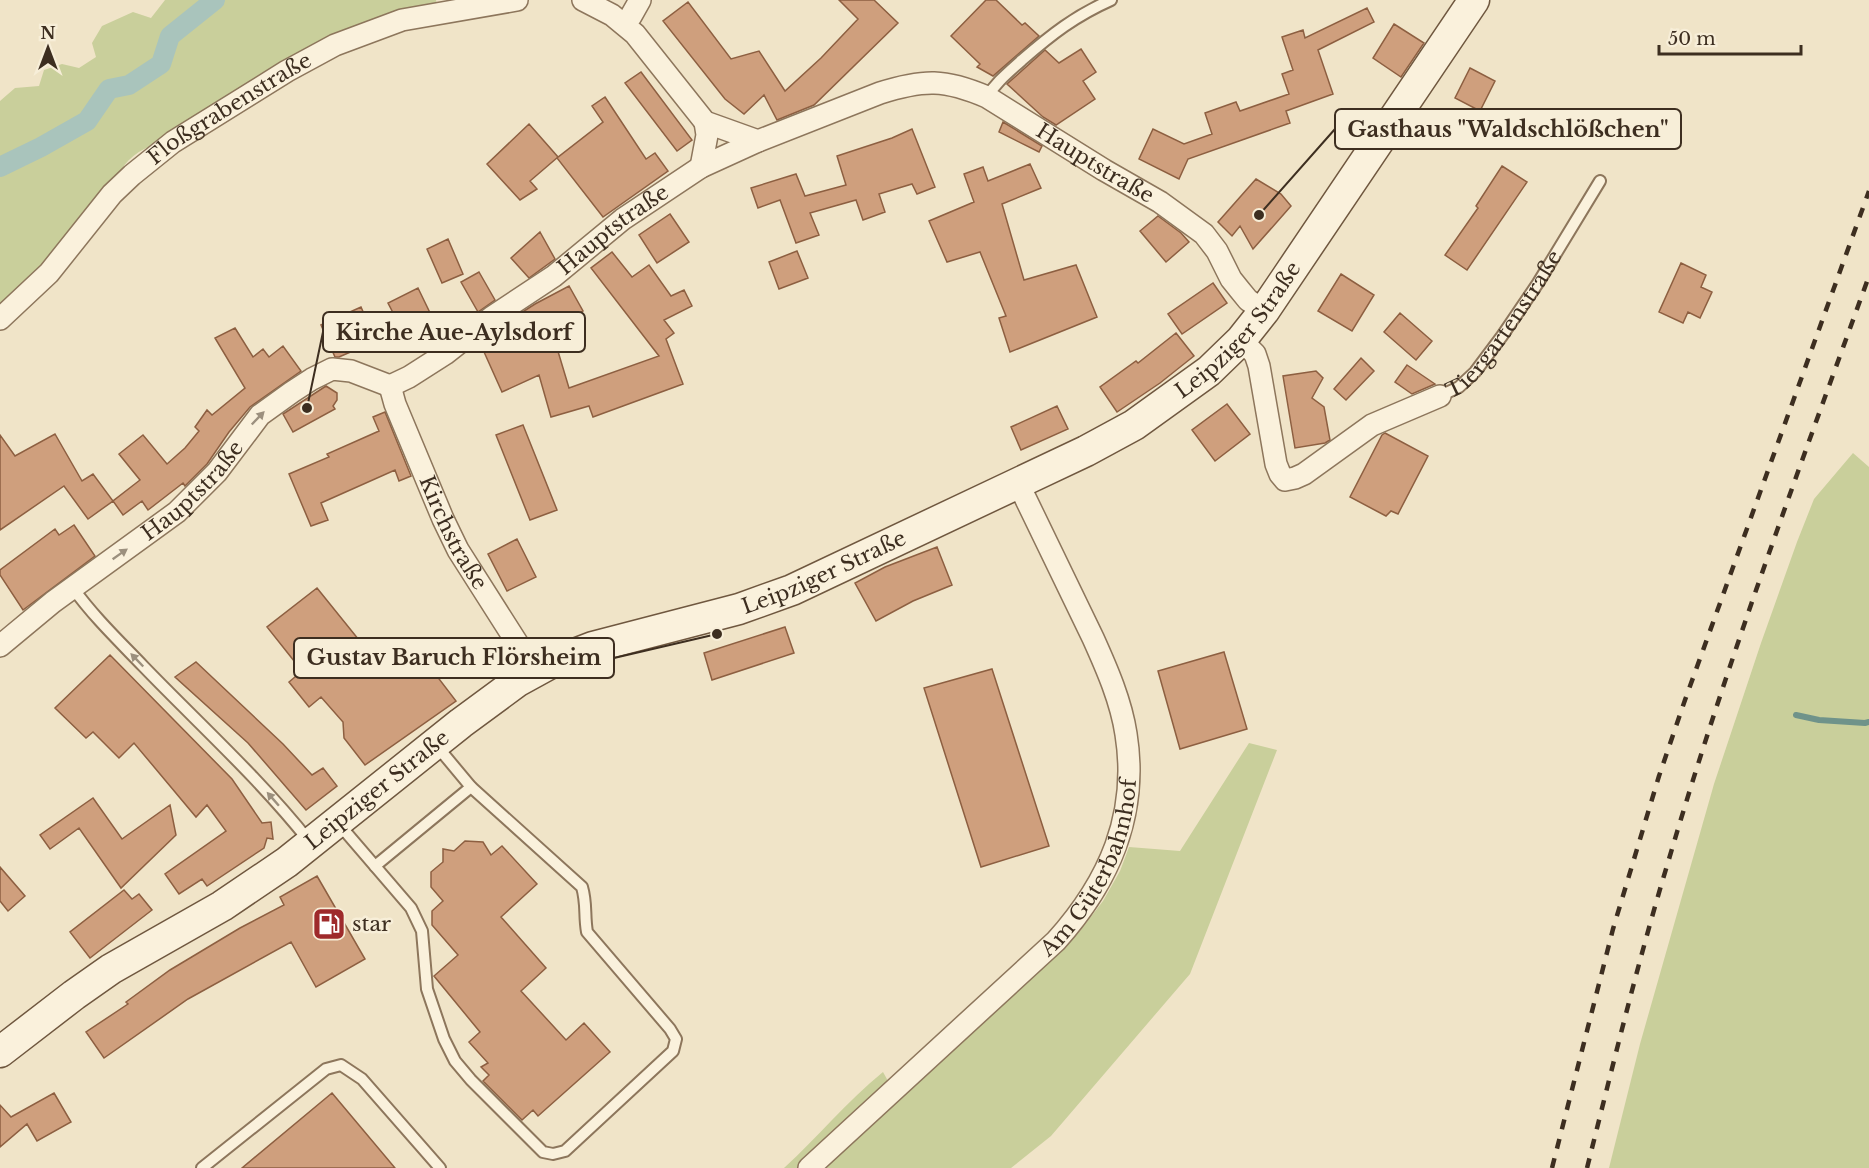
<svg xmlns="http://www.w3.org/2000/svg" width="1869" height="1168" font-family="'Libre Baskerville',serif">
	<style>
		.green { fill: #c9cf9b }
		.lines { fill: none; stroke-linecap: round; stroke-linejoin: round }
		.stream { stroke: #6f938a; stroke-width: 6 }
		.canal { stroke: #a9c4bc; stroke-width: 20 }
		.building { fill: #cf9f7d; stroke: #8d5f41; stroke-width: 1.5 }
		.lane-casing { stroke: #8d765c; stroke-width: 14 }
		.street-casing { stroke: #8d765c; stroke-width: 24 }
		.secondary-casing { stroke: #6f573f; stroke-width: 33 }
		.lane { stroke: #faf1dc; stroke-width: 10 }
		.street { stroke: #faf1dc; stroke-width: 21 }
		.secondary { stroke: #faf1dc; stroke-width: 30 }
		.rail { stroke: #3d2e20; stroke-width: 4.5; stroke-dasharray: 10 10; stroke-linecap: butt }
		.oneway { fill: #9c907e }
		.labels { text-anchor: middle; stroke-width: 5; stroke-linejoin: round; paint-order: stroke }
		.street-label { font-size: 21px; fill: #3d2e20; stroke: #f7eed8 }
		.poi-label { font-size: 21px; fill: #3d2e20; stroke: #f7eed8; text-anchor: start }
		.leader { fill: none; stroke: #3d2e20; stroke-width: 2 }
		.callout-dot { fill: #3d2e20; stroke: #f7eed8; stroke-width: 2 }
		.callout { fill: #f7eed8; stroke: #3d2e20; stroke-width: 2 }
		.callout-label { font-size: 22px; text-anchor: middle; font-weight: bold; fill: #3d2e20 }
	</style>
	<rect width="100%" height="100%" fill="#f0e4c8"/>
	<path class="green" d="M165,0H436L437,5C375,7 324,43 273,74C235,97 196,120 158,143C139,150 125,159 118,177L42,267L0,309V101L15,88L39,86L44,70L62,64L79,68L96,57L92,43L102,26L133,12L151,18Z
		M1853,453L1869,467V1168H1609L1640,1044L1714,784L1761,643L1797,542L1814,499Z
		M1249,743L1277,750L1190,974L1051,1136L1011,1168H784C818,1137 847,1101 883,1072L898,1099L1043,967L1080,931L1103,901L1120,871L1129,847L1180,851Z"/>
	<g class="lines">
		<path class="stream" d="M1796,715L1819,720L1865,723L1869,722"/>
		<path class="canal" d="M0,167L41,147L87,121L109,89L129,85L161,64L170,36L215,0"/>
	</g>
	<path class="building" d="M839,0H874L898,23L814,105L777,120L764,95L744,114L725,99L663,21L688,2L731,59L759,51L785,91L821,58L858,19Z
		M986,0H996L1022,25L1025,23L1039,36L993,76L977,67L980,64L951,36Z
		M1367,8L1374,22L1318,50L1333,94L1286,111L1290,123L1188,159L1179,179L1139,159L1153,129L1184,144L1212,134L1205,113L1236,102L1240,111L1289,94L1282,74L1293,70L1282,37L1303,30L1305,38Z
		M1394,24L1424,43L1401,77L1373,58Z
		M1081,49L1096,72L1083,81L1095,99L1056,125L1043,117L1007,84L1045,50L1059,63Z
		M1470,68L1495,81L1480,111L1455,98Z
		M641,72L692,140L677,151L625,83Z
		M605,97L646,159L655,153L668,171L603,217L557,158L603,122L592,106Z
		M1003,122L1042,146L1039,152L999,132Z
		M529,124L558,157L530,181L537,189L520,200L487,164Z
		M912,129L935,187L917,194L912,184L879,194L885,212L863,220L856,200L810,213L819,235L796,243L780,200L758,208L751,188L796,174L805,196L846,185L837,156L892,138Z
		M1030,164L1041,188L1002,204L1024,280L1076,265L1097,317L1010,352L999,318L1006,316L980,252L947,262L929,221L974,202L964,174L983,167L988,181Z
		M1502,166L1527,182L1467,270L1445,255L1478,208L1476,206Z
		M1256,179L1281,194L1291,206L1253,249L1240,226L1232,236L1218,222Z
		M670,214L689,242L657,263L639,235Z
		M1158,216L1181,233L1189,242L1166,262L1140,231Z
		M540,232L555,259L529,278L511,258Z
		M448,239L463,274L442,283L427,249Z
		M797,251L808,278L779,289L769,262Z
		M612,252L632,277L649,265L671,296L684,290L692,306L664,320L674,333L666,339L683,384L593,417L589,406L551,417L539,375L502,392L480,343L499,327L535,304L569,286L583,311L551,328L569,388L659,356L591,268Z
		M1681,263L1706,275L1701,287L1712,292L1700,318L1688,312L1683,323L1659,312Z
		M479,272L495,300L478,312L461,282Z
		M1341,274L1374,295L1352,331L1318,311Z
		M1213,283L1227,303L1182,334L1168,314Z
		M418,288L432,317L403,332L388,303Z
		M361,307L376,341L339,357H335L321,325Z
		M1400,313L1432,341L1416,360L1384,332Z
		M235,328L253,357L263,349L269,357L283,346L301,371L250,407L229,432L207,464L185,486L183,483L148,510L142,501L123,515L113,501L140,480L119,454L143,435L167,464L185,448L199,431L195,427L207,410L212,415L245,388L215,338Z
		M1176,333L1194,356L1160,383L1117,412L1100,387L1136,361L1138,363Z
		M1361,358L1374,371L1346,400L1334,389Z
		M1407,365L1435,384L1412,394L1395,382Z
		M1316,371L1323,378L1312,398L1324,407L1330,440L1325,443L1295,448L1283,376Z
		M326,386L337,393V400L333,406L335,409L293,432L283,414Z
		M1227,404L1250,434L1215,461L1192,430Z
		M1057,406L1068,429L1021,450L1011,427Z
		M385,412L411,476L399,481L395,470L321,503L328,520L311,526L289,474L329,457L327,454L379,431L373,417Z
		M523,425L557,510L530,520L496,435Z
		M1385,433L1428,456L1398,514L1391,511L1386,516L1350,497L1382,435Z
		M55,434L82,481L93,474L113,501L88,519L64,486L0,530V435L15,456Z
		M74,525L95,556L23,610L0,575V570L55,529L59,535Z
		M517,539L536,577L507,591L488,554Z
		M937,547L952,585L913,601L876,621L855,583L885,567Z
		M317,588L388,676L420,654L456,701L365,765L344,738L343,722L321,697L309,707L289,682L302,671L267,627Z
		M785,627L794,653L712,680L704,653Z
		M1224,652L1247,729L1180,749L1158,671Z
		M110,655L232,779L262,823L271,822L273,839L267,838L264,848L207,886L202,879L179,894L165,874L226,831L207,805L196,817L134,743L119,758L93,732L86,738L55,708Z
		M196,662L283,744L312,775L323,768L337,786L306,810L248,743L175,677Z
		M992,669L1049,846L981,867L924,688Z
		M93,798L122,839L170,805L176,835L121,888L79,828L50,849L40,835Z
		M465,841L483,842L491,855L502,846L537,884L501,917L546,968L521,991L566,1040L584,1023L610,1052L538,1116L533,1110L522,1120L483,1081L489,1075L481,1067L488,1063L469,1042L480,1032L434,976L458,955L432,925V911L443,901L431,887V872L443,862V849L454,851Z
		M0,867L25,896L8,911L0,901Z
		M317,876L365,959L316,987L291,942L188,999L104,1058L86,1032L128,1004L126,1002L170,970L240,928L284,905L280,897Z
		M124,890L132,899L139,894L152,910L90,958L70,932Z
		M54,1093L71,1122L37,1141L27,1124L0,1147V1105L11,1117Z
		M332,1093L395,1168H242Z"/>
	<g class="lines">
		<g class="lane-casing">
			<g id="lane">
				<path d="M987,97C996,82 1009,72 1022,60C1052,34 1075,16 1111,0"/>
				<path id="s1" d="M1440,396L1459,387L1475,372L1502,336L1538,283L1600,181"/>
				<path d="M73,588C93,616 119,641 143,666C199,724 259,778 309,841"/>
				<path d="M338,823L411,908L422,931L427,989L444,1039L455,1061L471,1080L543,1152L553,1154L565,1151L673,1051L676,1039L670,1029L587,932C584,915 587,904 582,887L471,787L436,745"/>
				<path d="M375,866L471,787"/>
				<path d="M202,1168L326,1069L341,1065L362,1079L440,1168"/>
			</g>
		</g>
		<g class="street-casing">
			<g id="street">
				<path d="M583,0L612,15L635,34L705,122L758,141"/>
				<path d="M624,24L631,16L640,0"/>
				<path d="M701,167L707,135L705,122"/>
				<path id="s2" d="M0,319L49,273L112,194L132,175L173,142L287,71L335,45L402,20L517,0"/>
				<path d="M1241,340L1255,354L1259,366L1276,464L1280,474L1285,480L1295,478L1304,474L1372,425L1440,396"/>
				<path id="s3" d="M390,386L409,377L445,354L492,317L554,276L623,219L701,167L758,141L880,93C924,79 945,79 987,97L1104,170L1160,202L1204,234L1217,251L1231,279L1239,289L1248,300L1264,311"/>
				<path id="s4" d="M390,386L395,404L443,519L458,550L535,671"/>
				<path id="s5" d="M0,646L53,602L177,512L217,472L260,415L292,392L312,379L332,369L351,371L390,386"/>
				<path id="s6" d="M809,1168L1056,941C1109,882 1139,815 1126,734C1121,701 1107,669 1093,638L1018,483"/>
			</g>
		</g>
		<g class="secondary-casing">
			<g id="secondary">
				<path id="s7" d="M0,1052L74,995L111,969L222,906L287,862L461,723L518,681L549,664L593,647L739,609L792,590L1086,451L1134,425L1209,371L1241,340L1264,311L1474,0"/>
			</g>
		</g>
		<use href="#lane" class="lane"/>
		<use href="#street" class="street"/>
		<use href="#secondary" class="secondary"/>
		<path class="rail" d="M1552,1168L1613,929L1659,776L1685,700L1869,191
			M1587,1168C1613,1065 1638,961 1669,859C1727,662 1799,469 1869,276"/>
	</g>
	<defs><path id="oneway-solid" d="M-6-.8H1V-3.2L6.5 0L1 3.2V.8H-6Z" transform="scale(1.5)"/></defs>
	<g class="oneway">
		<use href="#oneway-solid" transform="translate(258 418) rotate(-46)"/>
		<use href="#oneway-solid" transform="translate(120 554) rotate(-35)"/>
		<use href="#oneway-solid" transform="translate(137 660) rotate(-134)"/>
		<use href="#oneway-solid" transform="translate(273 799) rotate(-131)"/>
	</g>
	<defs>
		<g id="fuel-square" transform="scale(1.725)"><rect x="-9" y="-9" width="18" height="18" rx="4" fill="#9e2a2b" stroke="#f7eed8"/><path d="M-5.5-6h7V0h2V4h1.3V-2.5L3-4.5l.8-.8L6-3V5H2.5V1h-1V6h-7ZM-4.2-4.7v3.2H.2V-4.7Z" fill="#fff"/></g>
	</defs>
	<g fill-rule="evenodd">
		<use href="#fuel-square" x="329" y="924"/>
	</g>
	<g class="labels">
		<g class="street-label">
			<text dy="7" stroke="none"><textPath href="#s2" startOffset="314">Floßgrabenstraße</textPath></text>
			<text dy="7" stroke="none"><textPath href="#s3" startOffset="812">Hauptstraße</textPath></text>
			<text dy="7" stroke="none"><textPath href="#s3" startOffset="273">Hauptstraße</textPath></text>
			<text dy="7" stroke="none"><textPath href="#s1" startOffset="98">Tiergartenstraße</textPath></text>
			<text dy="7" stroke="none"><textPath href="#s7" startOffset="1450">Leipziger Straße</textPath></text>
			<text dy="7" stroke="none"><textPath href="#s5" startOffset="248">Hauptstraße</textPath></text>
			<text dy="7" stroke="none"><textPath href="#s4" startOffset="160">Kirchstraße</textPath></text>
			<text dy="7" stroke="none"><textPath href="#s7" startOffset="964">Leipziger Straße</textPath></text>
			<text dy="7" stroke="none"><textPath href="#s7" startOffset="460">Leipziger Straße</textPath></text>
			<text dy="7" stroke="none"><textPath href="#s6" startOffset="418">Am Güterbahnhof</textPath></text>
		</g>
		<g class="poi-label">
			<text x="352" y="931">star</text>
		</g>
	</g>
	<path class="leader" d="M1259 215L1335 129M307 408L323 332M717 634L614 658"/>
	<g class="callout-dot">
		<circle cx="1259" cy="215" r="6"/>
		<circle cx="307" cy="408" r="6"/>
		<circle cx="717" cy="634" r="6"/>
	</g>
	<g class="callout">
		<rect x="1335" y="109" width="346" height="40" rx="6"/>
		<rect x="323" y="312" width="262" height="40" rx="6"/>
		<rect x="294" y="638" width="320" height="40" rx="6"/>
	</g>
	<g class="callout-label">
		<text x="1508" y="137">Gasthaus "Waldschlößchen"</text>
		<text x="454" y="340">Kirche Aue-Aylsdorf</text>
		<text x="454" y="665">Gustav Baruch Flörsheim</text>
	</g>
	<g transform="translate(48 48)" stroke="#f7eed8" stroke-width="4.5" paint-order="stroke">
	<path d="M0-4.5L10 22L0 15L-10 22Z" fill="#3d2e20"/>
	<text y="-9" font-size="16" font-weight="bold" text-anchor="middle" fill="#3d2e20">N</text>
	</g>
	<path d="M1659 45v9h142v-9" fill="none" stroke="#3d2e20" stroke-width="3"/>
	<text x="1668" y="45" font-size="18" fill="#3d2e20" stroke="#f7eed8" stroke-width="4.5" paint-order="stroke">50 m</text>
</svg>
